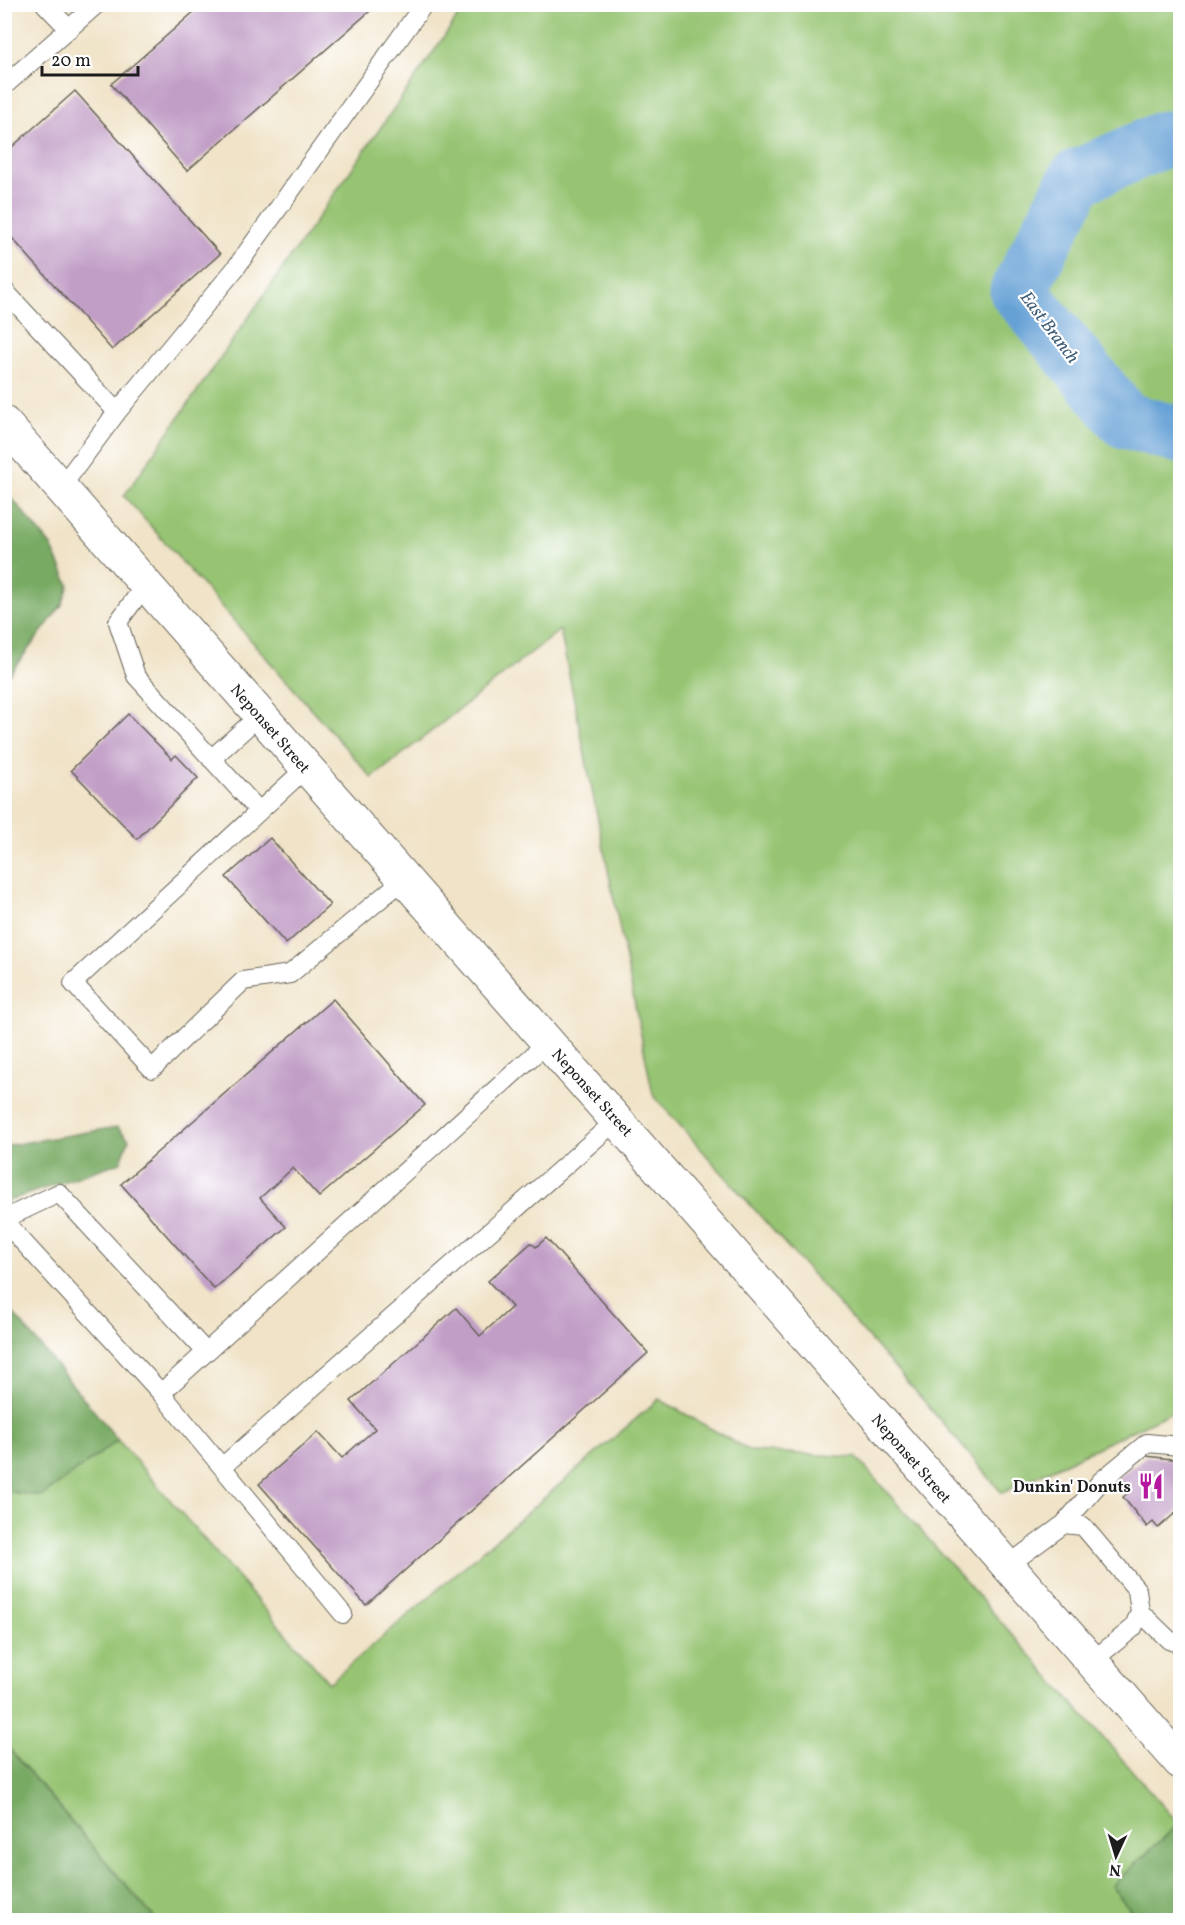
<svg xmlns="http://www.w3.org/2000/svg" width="1185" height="1925" font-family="Vollkorn,serif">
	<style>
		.green { fill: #96c472; stroke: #597047; stroke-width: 1.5 }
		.forest { fill: #78aa64; stroke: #4a6340; stroke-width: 1.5 }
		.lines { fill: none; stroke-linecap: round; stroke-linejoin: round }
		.river { stroke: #66a1d6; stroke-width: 57 }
		.building { fill: #c19ec6 }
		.lane-casing { stroke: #666258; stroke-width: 20 }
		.secondary-casing { stroke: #666258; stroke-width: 35 }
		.lane { stroke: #fff; stroke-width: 18 }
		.secondary { stroke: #fff; stroke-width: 33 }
		.labels { text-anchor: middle; stroke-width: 4.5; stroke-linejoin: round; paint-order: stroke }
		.street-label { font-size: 16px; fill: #1c1c1c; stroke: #fff }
		.poi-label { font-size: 16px; font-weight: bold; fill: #1c1c1c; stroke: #fff; text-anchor: end }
		.water-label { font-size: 18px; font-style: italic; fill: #415e79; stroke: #fff }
	</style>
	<rect width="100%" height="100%" fill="#fff"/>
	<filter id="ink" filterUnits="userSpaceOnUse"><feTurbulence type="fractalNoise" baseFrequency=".0167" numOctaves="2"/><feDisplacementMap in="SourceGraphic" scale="12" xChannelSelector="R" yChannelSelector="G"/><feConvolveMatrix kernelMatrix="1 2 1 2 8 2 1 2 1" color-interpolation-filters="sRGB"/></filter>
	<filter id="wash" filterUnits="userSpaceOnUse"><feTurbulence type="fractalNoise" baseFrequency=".008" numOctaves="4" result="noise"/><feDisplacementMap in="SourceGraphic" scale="24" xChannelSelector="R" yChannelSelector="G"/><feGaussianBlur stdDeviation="1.35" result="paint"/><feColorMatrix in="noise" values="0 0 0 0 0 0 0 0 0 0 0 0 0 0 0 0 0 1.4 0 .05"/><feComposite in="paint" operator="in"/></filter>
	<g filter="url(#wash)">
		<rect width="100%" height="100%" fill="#f0e3c7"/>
		<path class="green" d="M466,5H1180V1408L1002,1493L917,1393L653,1095L560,630L372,778L124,496Z
			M659,1399L750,1451L856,1457L1179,1824L1111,1886L1139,1920H156L5,1744L4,1491L42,1496L118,1440L329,1683Z"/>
		<path class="forest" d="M5,490L51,546L69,585L62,605L5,680Z
			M117,1127L129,1139L121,1162L5,1202V1146Z
			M4,1302L118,1440L42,1496L5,1491Z
			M4,1744H5L156,1920H5Z
			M1179,1824L1180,1920H1139L1111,1886Z"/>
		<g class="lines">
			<path class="river" d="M1180,141L1164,139L1077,178L1018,291L1125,420L1180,435"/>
		</g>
		<g id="blocks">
			<path class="building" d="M203,4H378L187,171L111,84Z
				M75,91L220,254L112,350L4,229V154Z
				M128,714L172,759L176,755L198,778L137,839L71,770Z
				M270,838L330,905L286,944L226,877Z
				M333,999L425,1105L319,1197L293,1168L260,1198L286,1227L214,1289L121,1184Z
				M546,1238L648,1353L366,1605L259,1484L318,1432L342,1458L375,1429L351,1401L456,1308L480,1336L512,1307L488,1281L531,1243L536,1247Z
				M1146,1456L1180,1460V1509L1158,1528L1153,1522L1147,1527L1123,1497L1128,1493L1116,1479Z"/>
		</g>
	</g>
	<g filter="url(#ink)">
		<use href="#blocks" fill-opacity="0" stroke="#666258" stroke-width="1.5"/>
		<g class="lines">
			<g class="lane-casing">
				<path id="lane" d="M45,4L69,29
					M4,86L97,4
					M4,290L117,412L61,487
					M117,412L235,269L424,4
					M146,584L118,622L136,676L259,811
					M211,759L260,715
					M306,768L73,983L152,1069L243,981L290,974L403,880
					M4,1219L59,1193L206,1352
					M4,1221L161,1393L343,1614
					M161,1393L548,1042
					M222,1467L618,1119
					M1064,1524L1101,1481L1147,1443L1180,1446
					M1007,1566L1064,1524L1083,1526L1137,1590L1140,1612L1133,1628L1092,1661
					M1140,1612L1169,1640L1180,1644"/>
			</g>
			<g class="secondary-casing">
				<path id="secondary" d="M4,423L1180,1762"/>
			</g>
			<use href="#lane" class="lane"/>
			<use href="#secondary" class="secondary"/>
		</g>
	</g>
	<defs>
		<g id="restaurant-bare" transform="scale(2.07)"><path d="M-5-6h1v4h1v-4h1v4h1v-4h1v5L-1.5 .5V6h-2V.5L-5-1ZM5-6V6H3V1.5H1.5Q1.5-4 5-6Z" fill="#b5179e" stroke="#fff" stroke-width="2.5" paint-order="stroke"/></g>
	</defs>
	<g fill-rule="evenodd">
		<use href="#restaurant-bare" x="1151" y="1486"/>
	</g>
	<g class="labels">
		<g class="street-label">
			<text transform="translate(271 728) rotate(49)" y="6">Neponset Street</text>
			<text transform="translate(593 1092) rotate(48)" y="6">Neponset Street</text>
			<text transform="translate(912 1458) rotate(49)" y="6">Neponset Street</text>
		</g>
		<g class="poi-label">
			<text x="1131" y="1492">Dunkin' Donuts</text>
		</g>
		<g class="water-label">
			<text transform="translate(1050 327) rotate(53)" y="6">East Branch</text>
		</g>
	</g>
	<rect width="1185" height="1925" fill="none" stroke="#fff" stroke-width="24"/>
	<g transform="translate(1116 1856) rotate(184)" stroke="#ffffff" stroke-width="4.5" paint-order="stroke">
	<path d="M0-4.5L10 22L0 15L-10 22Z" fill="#1c1c1c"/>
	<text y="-9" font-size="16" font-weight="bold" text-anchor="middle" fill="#1c1c1c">N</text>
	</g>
	<path d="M42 66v9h96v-9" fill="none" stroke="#1c1c1c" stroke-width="3"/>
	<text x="51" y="66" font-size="18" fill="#1c1c1c" stroke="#ffffff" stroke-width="4.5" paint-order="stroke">20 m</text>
</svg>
